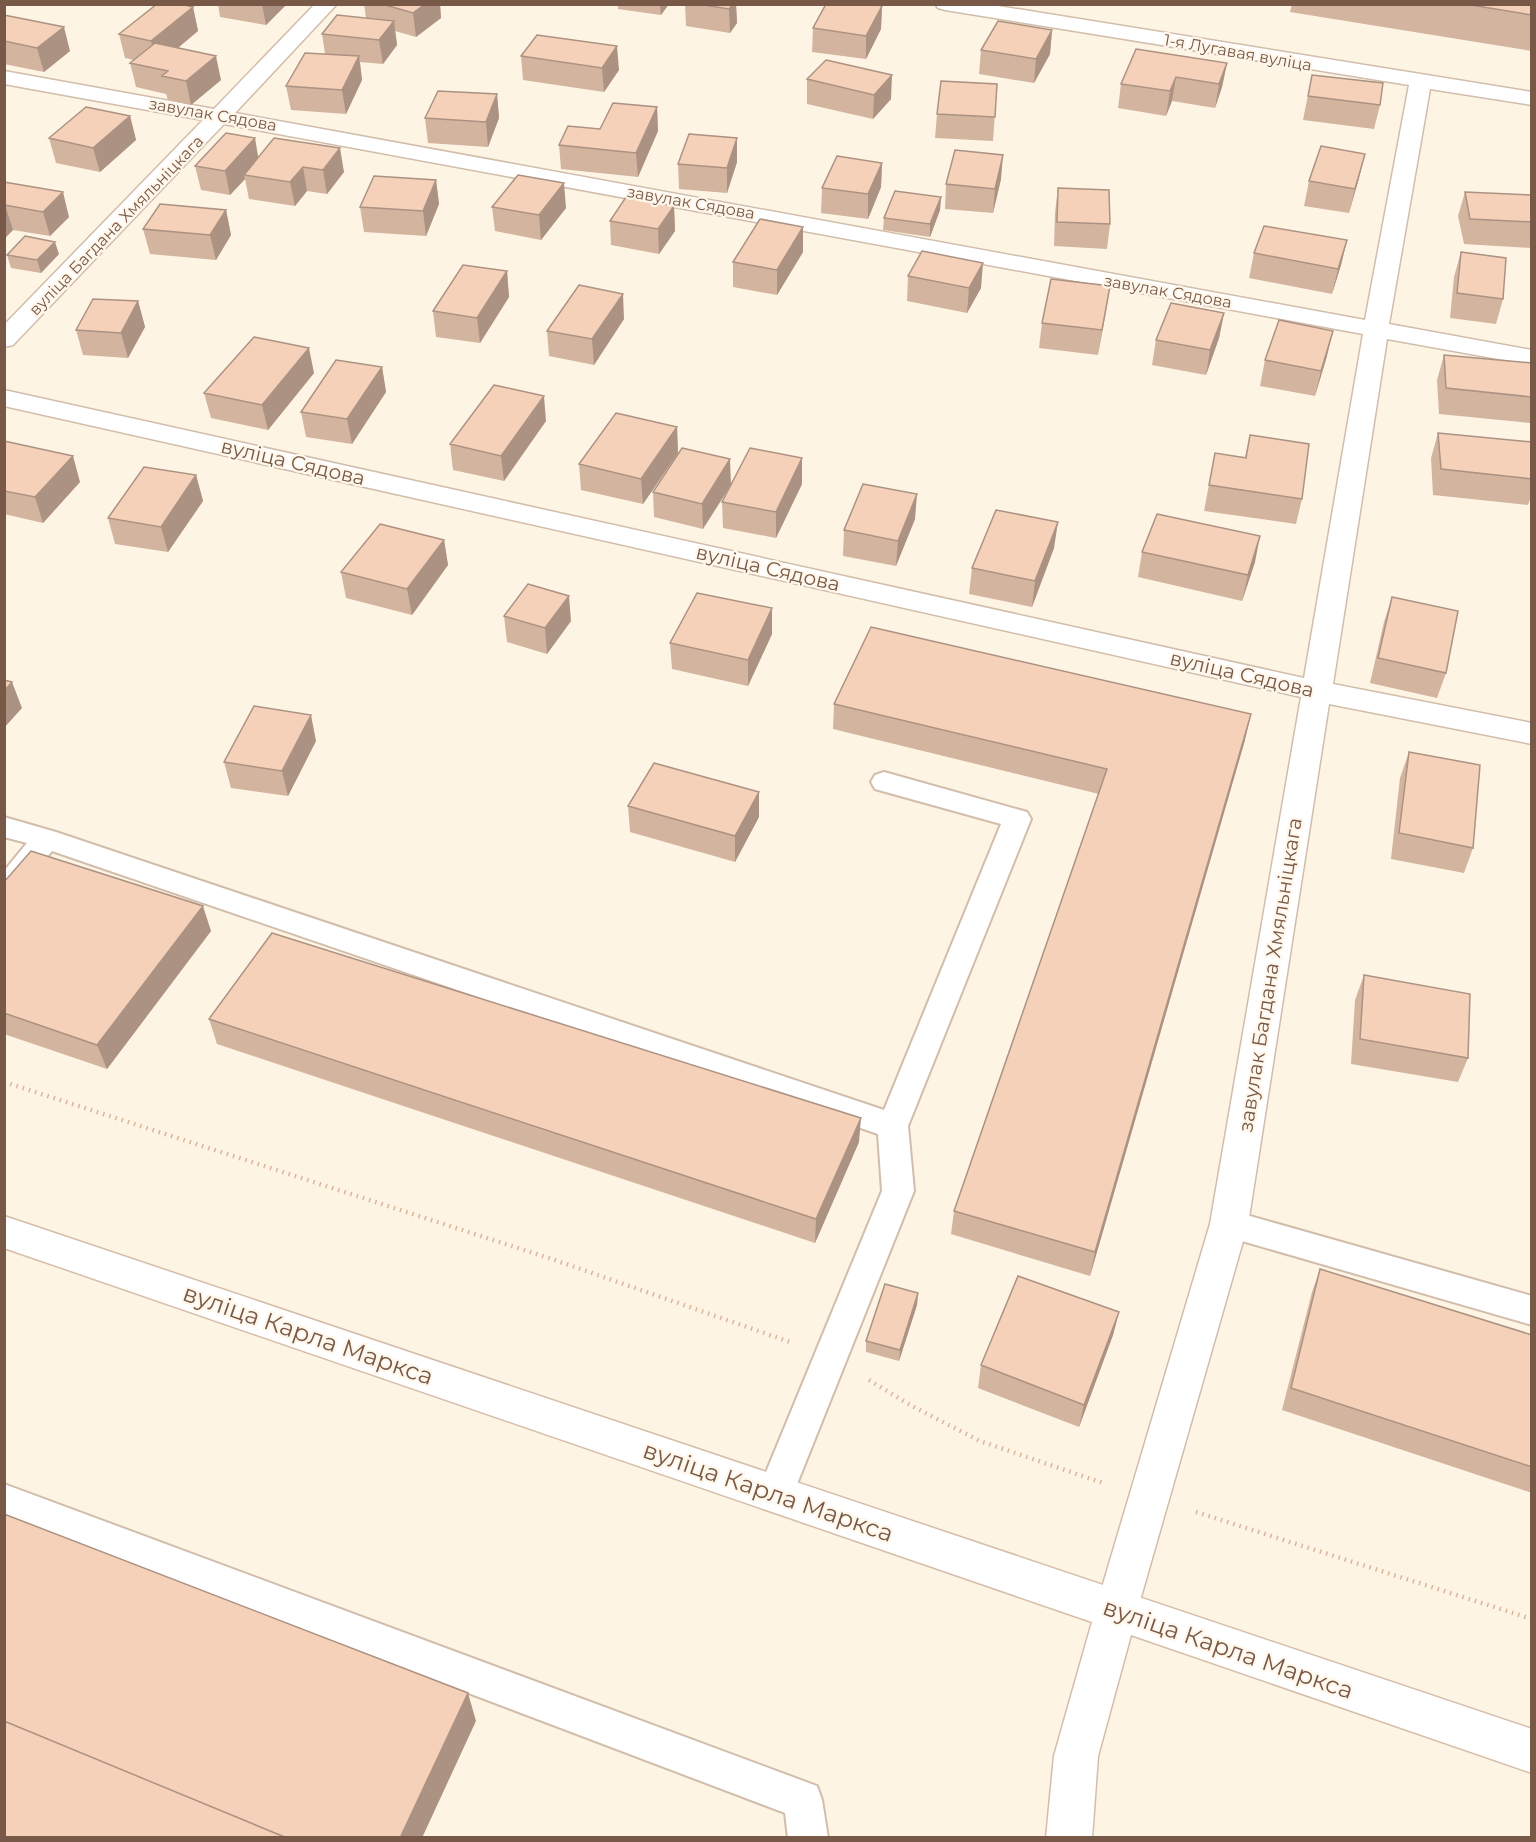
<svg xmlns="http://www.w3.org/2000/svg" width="1536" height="1842" font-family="Montserrat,sans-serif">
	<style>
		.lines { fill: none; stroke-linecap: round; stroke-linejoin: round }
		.lane-casing { stroke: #d2bdab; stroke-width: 4 }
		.street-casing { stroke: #d2bdab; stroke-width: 3 }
		.secondary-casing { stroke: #d6bda9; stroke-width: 3 }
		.path { stroke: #dab59c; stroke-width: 4.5; stroke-dasharray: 1.5 5; stroke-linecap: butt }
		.lane { fill: #fff; fill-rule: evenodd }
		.street { fill: #fff; fill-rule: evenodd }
		.secondary { fill: #fff; fill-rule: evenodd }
		.wall { fill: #d3b49f }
		.shaded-wall { fill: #ac9282 }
		.building { fill: #f5d1b9; stroke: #ac9282; stroke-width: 1.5 }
		.labels { text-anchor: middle; stroke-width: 4.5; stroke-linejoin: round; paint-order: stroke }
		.far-street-label { font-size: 16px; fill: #785947; stroke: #fff7eb }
		.street-label { font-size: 20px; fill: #785947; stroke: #fff7eb }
		.near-street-label { font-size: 24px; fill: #785947; stroke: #fff7eb }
	</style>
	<rect width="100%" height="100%" fill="#fef4e4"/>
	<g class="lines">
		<g class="lane-casing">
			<path id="lane" d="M884,772L1027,812L1031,819L908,1126L914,1191L793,1494L787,1506L775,1511L763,1506L757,1494L882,1191L878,1134L52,851L14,898L4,901V871L27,843L4,837V817L56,832L884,1110L1001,824L875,789L871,782L875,775Z
				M1229,1210L1532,1296V1325L1218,1234L1213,1224L1218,1214Z
				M4,1484L817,1786L822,1800L828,1838H788L785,1813L4,1517Z"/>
		</g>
		<g class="street-casing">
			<path id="street" d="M315,4H337L235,113L1365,320L1409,85L945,10L938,8L935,4H986L1532,92V105L1430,89L1389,324L1532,350V365L1387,339L1333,684L1532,723V744L1329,704L1248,1224L1137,1611L1131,1626L1116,1632L1101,1626L1095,1611L1210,1224L1301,697L4,406V390L1304,678L1363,334L224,124L13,345L4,347V325L203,120L4,84V71L214,109Z"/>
		</g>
		<g class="secondary-casing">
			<path id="secondary" d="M4,1216L1532,1729V1773L1131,1635L1098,1756L1092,1838H1046L1054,1756L1092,1622L4,1248Z"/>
		</g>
		<path class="path" d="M4,1082L549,1258L790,1342
			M869,1380L912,1406L980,1441L1103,1483
			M1196,1512L1532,1619"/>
		<use href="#lane" class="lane"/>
		<use href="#street" class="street"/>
		<use href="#secondary" class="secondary"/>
	</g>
	<path class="wall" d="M218,4H287L266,25L220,17Z
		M364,4H440L441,18L416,37L395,31L397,45L383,64L360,62L362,80L346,114L291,110L286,86L325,54L322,34L366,18Z
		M618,4H669L661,15L618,9Z
		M685,4H736L737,23L730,33L686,26Z
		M1292,4H1532V51L1290,12Z
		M882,6L881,29L866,59L812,52L813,28Z
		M193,7L198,31L178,48L221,80L191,105L168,100L166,94L136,87L130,63L134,60L125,58L119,34Z
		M4,15L70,51L44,72L4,64Z
		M1052,30L1050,54L1034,83L979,74L981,50Z
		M521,56L619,70L604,92L523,80Z
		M1227,63L1222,87L1215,108L1172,101L1166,116L1118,108L1121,84Z
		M1312,75L1380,105L1374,129L1303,120Z
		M807,79L891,99L873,119L807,104Z
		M997,84L993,141L935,138L937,114Z
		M497,94L499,118L488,147L428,143L425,118Z
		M657,107L658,131L638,177L561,169L559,145Z
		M130,116L136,140L100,172L56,163L49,138Z
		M258,157L344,172L327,194L307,191L295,206L249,199L245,179L230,195L201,190L195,166Z
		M737,162L727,193L679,189L678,164Z
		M882,163L881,187L868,219L821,213L822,188Z
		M1359,178L1349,213L1304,206L1309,181Z
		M1001,179L993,213L945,209L946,184Z
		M436,180L439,204L426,236L364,232L360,207Z
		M4,182L69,217L50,236L13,230L6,237L4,236Z
		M1058,188L1110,224L1107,249L1054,246L1055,213Z
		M1465,192L1532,195V248L1464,244L1458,216Z
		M941,197L940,210L930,237L883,230L884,218Z
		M674,206L675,231L659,254L611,245L610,221Z
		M492,207L566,208L541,240L495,231Z
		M226,210L231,235L216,260L150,254L143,229Z
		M1347,240L1341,265L1332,294L1249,278L1254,253Z
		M803,252L777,295L733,287V262Z
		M1461,252L1503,299L1496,324L1450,318L1454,277Z
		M59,254L41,273L11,268L7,255Z
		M507,271L509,297L480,343L436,337L433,311Z
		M908,276L981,288L967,313L907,301Z
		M1110,286L1098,355L1039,348L1042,323Z
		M138,301L145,327L128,358L83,355L76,330Z
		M1224,313L1219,338L1206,375L1152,365L1156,340Z
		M624,319L594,365L549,356L547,331Z
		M1444,355L1532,363V418L1530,423L1439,414L1437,380Z
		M1327,356L1315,396L1260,386L1265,360Z
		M382,367L386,392L352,444L306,437L301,412Z
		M314,373L268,430L211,418L204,393Z
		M546,421L504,481L453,470L450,444Z
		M677,427L678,453L643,504L581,490L579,464Z
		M1438,433L1532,442V494L1528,505L1433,495L1431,458Z
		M1250,435L1302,499L1296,524L1204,511L1215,453L1245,457Z
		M4,441L80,482L43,523L4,514Z
		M730,459L703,529L654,517L653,492Z
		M196,475L203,501L168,552L115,544L108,518Z
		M802,484L776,538L723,528L722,502Z
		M915,519L896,566L843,556L844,530Z
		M444,540L448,565L412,615L346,598L341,572Z
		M1054,548L1032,607L969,594L972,568Z
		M1142,552L1255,562L1242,601L1138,577Z
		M1392,597L1446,673L1437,698L1370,683L1384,622Z
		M772,608V634L748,686L672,669L670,643Z
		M504,616L571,621L547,654L507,642Z
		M834,704L1245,740L1090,1276L951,1234L954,1211L1099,794L833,729Z
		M316,741L288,796L231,788L224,762Z
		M1409,752L1473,848L1464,873L1391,859L1400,778Z
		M759,792V817L735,862L630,832L628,806Z
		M4,882L211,931L107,1069L4,1034Z
		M1364,975L1468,1058L1458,1082L1351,1064L1355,1000Z
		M209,1019L859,1142L815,1243L217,1044Z
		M1320,1269L1532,1335V1493L1282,1410L1312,1292Z
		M918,1293L917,1305L899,1361L866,1352V1341Z
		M1119,1312L1113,1335L1079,1427L978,1388L981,1365Z"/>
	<path class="shaded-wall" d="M262,4H287L266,25Z
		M425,4H440L441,18L416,37L413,13Z
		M660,4H669L661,15Z
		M724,4H736L737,23L730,33L729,9Z
		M882,6L881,29L866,59V36Z
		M193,7L198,31L157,65L151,41Z
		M394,21L397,45L383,64L379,40Z
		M64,27L70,51L44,72L37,48Z
		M1052,30L1050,54L1034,83L1036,59Z
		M617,46L619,70L604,92L602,68Z
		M216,56L221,80L191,105L186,81Z
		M359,56L362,80L346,114L342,90Z
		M1227,63L1222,87L1215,108L1219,84Z
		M892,75L891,99L873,119L874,95Z
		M1176,77L1172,101L1166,116L1170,91Z
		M497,94L499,118L488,147L486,122Z
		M657,107L658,131L638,177L636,153Z
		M130,116L136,140L100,172L93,148Z
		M255,138L259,162L244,175L245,179L230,195L225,171Z
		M737,138V162L727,193V168Z
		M340,148L344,172L327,194L323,170Z
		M1365,154L1359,178L1349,213L1355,189Z
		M1003,155L1001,179L993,213L995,189Z
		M882,163L881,187L868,219V194Z
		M303,167L307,191L295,206L290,182Z
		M436,180L439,204L426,236L423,211Z
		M564,183L566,208L541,240L539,215Z
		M63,192L69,217L50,236L43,212Z
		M941,197L940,210L930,237V224Z
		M5,205L13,230L6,237L4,232Z
		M674,206L675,231L659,254L658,229Z
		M226,210L231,235L216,260L210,235Z
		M803,227V252L777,295V270Z
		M1347,240L1341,265L1332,294L1338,269Z
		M55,242L59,254L41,273L37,260Z
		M983,263L981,288L967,313L969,288Z
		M507,271L509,297L480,343L477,318Z
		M1110,286L1106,311L1098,355L1102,330Z
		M623,294L624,319L594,365L592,339Z
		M138,301L145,327L128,358L121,333Z
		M1224,313L1219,338L1206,375L1210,350Z
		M1333,331L1327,356L1315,396L1321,371Z
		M309,348L314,373L268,430L262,405Z
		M382,367L386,392L352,444L347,419Z
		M544,396L546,421L504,481L501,456Z
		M677,427L678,453L643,504L641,479Z
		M73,456L80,482L43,523L35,497Z
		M802,458V484L776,538V512Z
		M730,459L731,485L703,529L702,504Z
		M196,475L203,501L168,552L161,527Z
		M917,494L915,519L896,566L898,541Z
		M1058,522L1054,548L1032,607L1035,581Z
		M1260,536L1255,562L1242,601L1248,575Z
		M444,540L448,565L412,615L407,589Z
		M569,596L571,621L547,654L545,628Z
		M772,608V634L748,686V660Z
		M12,682L22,708L4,728V691Z
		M1251,714L1245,740L1090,1276L1095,1252Z
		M311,715L316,741L288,796L282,771Z
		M759,792V817L735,862V836Z
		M203,906L211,931L107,1069L97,1045Z
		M861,1118L859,1142L815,1243L816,1219Z
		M918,1293L917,1305L899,1361L900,1350Z
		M1119,1312L1113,1335L1079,1427L1084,1405Z
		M468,1693L476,1721L422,1838H400Z"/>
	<path class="building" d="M157,4H180L193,7L151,41L119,34Z
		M382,4H425L413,13Z
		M698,4H733L729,9Z
		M826,4H873L882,6L866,36L813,28Z
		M1465,4H1532V15Z
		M4,15L64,27L37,48L4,41Z
		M337,15L394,21L379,40L322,34Z
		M998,21L1052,30L1036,59L981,50Z
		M537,35L617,46L602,68L521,56Z
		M155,43L216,56L186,81L162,76L168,71L130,63Z
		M1136,49L1227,63L1219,84L1176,77L1170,91L1121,84Z
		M305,53L359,56L342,90L286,86Z
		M826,60L892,75L874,95L807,79Z
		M1312,75L1383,83L1380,105L1308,96Z
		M941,81L997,84L995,117L937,114Z
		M438,91L497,94L486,122L425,118Z
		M613,103L657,107L636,153L559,145L568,126L600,129Z
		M86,107L130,116L93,148L49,138Z
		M226,133L255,138L225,171L195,166Z
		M689,134L737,138L727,168L678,164Z
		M274,138L340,148L323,170L303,167L290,182L244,175Z
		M1321,146L1365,154L1355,189L1309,181Z
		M955,150L1003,155L995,189L946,184Z
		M837,156L882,163L868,194L822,188Z
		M518,175L564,183L539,215L492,207Z
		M374,176L436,180L423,211L360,207Z
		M4,182L63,192L43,212L5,205L4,206Z
		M1058,188L1109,190L1110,224L1057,222Z
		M895,191L941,197L930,224L884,218Z
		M1465,192L1532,195V222L1470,219Z
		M626,197L674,206L658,229L610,221Z
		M160,204L226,210L210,235L143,229Z
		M760,219L803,227L777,270L733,262Z
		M1264,226L1347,240L1338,269L1254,253Z
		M25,236L55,242L37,260L7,255Z
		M922,251L983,263L969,288L908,276Z
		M1461,252L1506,258L1503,299L1457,293Z
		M463,265L507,271L477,318L433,311Z
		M1051,279L1110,286L1102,330L1042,323Z
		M579,285L623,294L592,339L547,331Z
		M93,299L138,301L121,333L76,330Z
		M1171,303L1224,313L1210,350L1156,340Z
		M1279,320L1333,331L1321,371L1265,360Z
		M254,337L309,348L262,405L204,393Z
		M1444,355L1532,363V397L1446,388Z
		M336,360L382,367L347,419L301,412Z
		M494,385L544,396L501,456L450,444Z
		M616,413L677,427L641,479L579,464Z
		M1438,433L1532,442V479L1441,469Z
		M1250,435L1309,444L1302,499L1209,485L1215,453L1246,458Z
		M4,441L73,456L35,497L4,491Z
		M682,448L730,459L702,504L653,492Z
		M750,448L802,458L776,512L722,502Z
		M144,467L196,475L161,527L108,518Z
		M863,484L917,494L898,541L844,530Z
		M996,510L1058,522L1035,581L972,568Z
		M1157,514L1260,536L1248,575L1142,552Z
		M380,524L444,540L407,589L341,572Z
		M528,584L569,596L545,628L504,616Z
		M697,593L772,608L748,660L670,643Z
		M1392,597L1458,611L1446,673L1378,658Z
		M871,627L1251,714L1095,1252L954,1211L1107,769L834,704Z
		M4,680L12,682L4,691Z
		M254,706L311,715L282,771L224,762Z
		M1409,752L1480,765L1473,848L1399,833Z
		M654,763L759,792L735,836L628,806Z
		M31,851L203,906L97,1045L4,1013V882Z
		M272,933L861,1118L816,1219L209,1019Z
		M1364,975L1470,994L1468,1058L1360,1039Z
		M1320,1269L1532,1335V1467L1291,1388Z
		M1018,1276L1119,1312L1084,1405L981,1365Z
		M885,1284L918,1293L900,1350L866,1341Z
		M4,1514L468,1693L400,1838H287L4,1721Z
		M4,1721L287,1838H4Z"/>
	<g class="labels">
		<g class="far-street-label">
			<text transform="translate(1238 52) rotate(10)" y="6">1-я Лугавая вуліца</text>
			<text transform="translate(213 114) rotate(10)" y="6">завулак Сядова</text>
			<text transform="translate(691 202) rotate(10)" y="6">завулак Сядова</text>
			<text transform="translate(116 225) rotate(-46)" y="6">вуліца Багдана Хмяльніцкага</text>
			<text transform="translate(1168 291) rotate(10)" y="6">завулак Сядова</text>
		</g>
		<g class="street-label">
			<text transform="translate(293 462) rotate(13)" y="7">вуліца Сядова</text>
			<text transform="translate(768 568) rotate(13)" y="7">вуліца Сядова</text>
			<text transform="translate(1242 674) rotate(13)" y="7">вуліца Сядова</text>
			<text transform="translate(1270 975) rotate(-81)" y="7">завулак Багдана Хмяльніцкага</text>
		</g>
		<g class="near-street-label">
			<text transform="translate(308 1335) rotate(19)" y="8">вуліца Карла Маркса</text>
			<text transform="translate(768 1492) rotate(19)" y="8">вуліца Карла Маркса</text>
			<text transform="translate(1228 1649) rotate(19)" y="8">вуліца Карла Маркса</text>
		</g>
	</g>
	<rect width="1536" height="1842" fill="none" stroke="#785947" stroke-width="12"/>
</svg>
